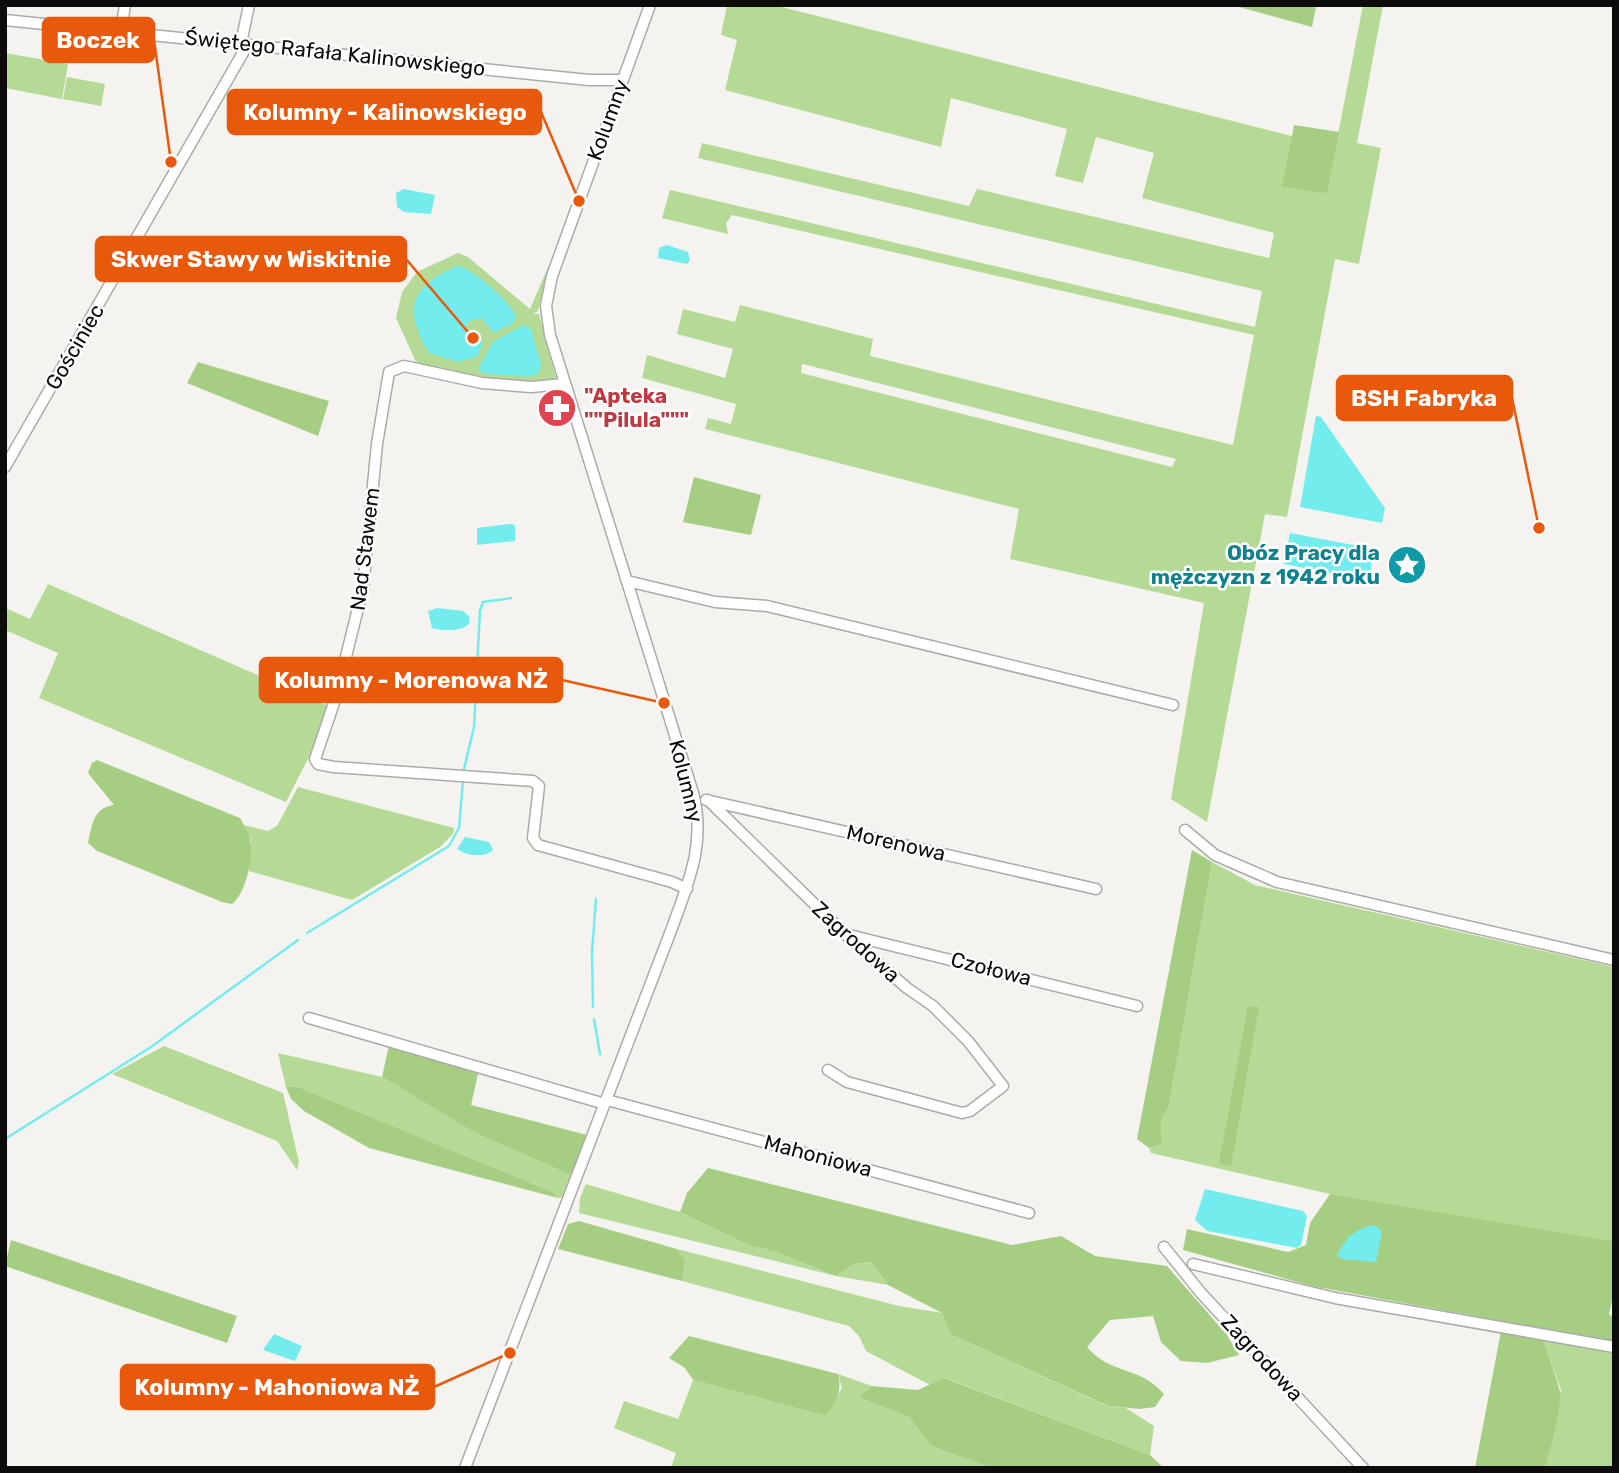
<svg xmlns="http://www.w3.org/2000/svg" width="1619" height="1473" font-family="Rubik,sans-serif">
	<style>
		.green { fill: #b4da95; fill-rule: evenodd }
		.forest { fill: #a5ce83 }
		.water { fill: #72eced }
		.lines { fill: none; stroke-linecap: round; stroke-linejoin: round }
		.stream { stroke: #72eced; stroke-width: 2.5 }
		.minor-casing { stroke: #acaba7; stroke-width: 13 }
		.minor { stroke: #fff; stroke-width: 10 }
		.labels { text-anchor: middle; stroke-width: 5; stroke-linejoin: round; paint-order: stroke }
		.street-label { font-size: 21px; fill: #0d0c0b; stroke: #fff }
		.health-label { font-size: 21px; font-weight: bold; fill: #be3a42; stroke: #fff; text-anchor: start }
		.culture-label { font-size: 21px; font-weight: bold; fill: #0d838f; stroke: #fff; text-anchor: end }
		.leader { fill: none; stroke: #e8590c; stroke-width: 2.5 }
		.callout-dot { fill: #e8590c; stroke: #fff; stroke-width: 2.5 }
		.callout { fill: #e8590c; stroke: #e8590c; stroke-width: 2.5 }
		.callout-label { font-size: 23px; text-anchor: middle; font-weight: bold; fill: #fff }
	</style>
	<rect width="100%" height="100%" fill="#f5f3ef"/>
	<path class="green" d="M727,5H774L1292,136L1283,187L1327,192L1363,5H1383L1357,143L1381,148L1359,264L1335,259L1287,517L1265,514L1207,822L1171,799L1204,603L1010,559L1019,509L705,429L708,418L731,424L736,404L642,378L647,355L725,378L733,349L677,334L683,309L735,322L740,305L873,339L870,356L1233,445L1254,335L732,215L726,223L728,234L662,218L670,190L1255,327L1262,291L698,158L702,143L969,206L977,189L1269,258L1274,233L1142,198L1154,153L1096,137L1083,183L1055,176L1067,129L951,98L941,147L725,90L737,40L721,35ZM802,364H803L1176,459L1172,467L801,373Z
		M5,53L68,64L62,99L5,88Z
		M67,77L105,84L101,106L63,99Z
		M458,253L468,257L530,309L549,265L538,311L533,314H539L556,378L550,384L487,381L417,364L396,318L402,292L417,272Z
		M48,584L329,706L323,729L286,802L39,698L58,653L5,630V608L30,619Z
		M298,787L454,828L453,834L440,847L352,900L249,871L251,840L244,825L268,831L277,826Z
		M1212,862L1255,885L1614,967V1242L1330,1194L1151,1153L1149,1148L1162,1144L1161,1121L1169,1106Z
		M164,1046L283,1093L299,1162L297,1170L277,1141L112,1074Z
		M278,1053L382,1077L475,1133L571,1175L563,1197L558,1198L553,1192L296,1086L286,1087Z
		M586,1184L680,1212L748,1245L774,1251L836,1276L854,1264L872,1262L888,1285L836,1276L579,1213L580,1198Z
		M677,1249L899,1306L942,1313L950,1334L1107,1406L1126,1408L1154,1426L1150,1455L945,1378L930,1385L866,1351L859,1336L849,1326L682,1281L685,1260Z
		M1543,1340L1614,1353V1468H1546L1561,1390Z
		M838,1374L872,1386L858,1397L909,1417L931,1446L991,1468H671L676,1453L614,1428L624,1401L678,1419L693,1380L826,1416L842,1388Z"/>
	<path class="forest" d="M1232,5H1311L1316,7L1312,27Z
		M1294,125L1339,132L1327,193L1282,187Z
		M198,362L329,401L318,436L187,383Z
		M694,477L761,495L751,535L683,522Z
		M97,760L240,818C243,824 249,832 250,839C254,856 246,894 232,904L222,902L97,851L88,843C92,825 93,808 114,805L88,773L92,763Z
		M1192,850L1212,862L1169,1106L1161,1121L1162,1144L1149,1148L1137,1139Z
		M1248,1006L1259,1007L1231,1166L1219,1163Z
		M389,1045L478,1074L471,1105L587,1135L571,1175L475,1133L382,1077Z
		M296,1086L553,1192L558,1198L369,1148L304,1111L291,1099L286,1087Z
		M708,1168L1012,1245L1061,1236L1095,1256L1167,1266L1227,1335L1239,1355L1207,1363L1181,1361L1161,1342L1153,1316L1110,1320L1087,1347C1110,1375 1139,1365 1164,1394L1155,1407L1140,1409L1108,1406L950,1334L942,1313L888,1285L872,1262L854,1264L836,1276L774,1251L748,1245L680,1212L687,1193Z
		M1330,1194L1611,1241L1614,1242V1292L1609,1314L1614,1318V1342L1312,1286L1183,1250L1187,1229L1288,1252L1306,1245L1310,1223Z
		M579,1221L677,1249L685,1260L682,1281L558,1249L568,1224Z
		M11,1240L237,1316L227,1343L5,1266Z
		M1501,1331L1543,1340C1545,1345 1560,1388 1560,1392C1561,1413 1550,1446 1546,1468H1475Z
		M689,1336L838,1374C842,1391 837,1401 826,1416L693,1380L685,1368L669,1358Z
		M944,1378L1150,1455L1164,1468H991L931,1446L909,1417L858,1397L872,1386L918,1390Z"/>
	<path class="water" d="M404,189L435,195L431,214L404,212L397,207L396,193Z
		M667,245L688,252L690,260L687,264L658,258L659,248Z
		M457,266C470,266 511,303 516,316L513,323L494,333L481,318L469,321L465,328L467,334L483,342L478,356L458,362L429,353C403,309 410,287 457,266Z
		M523,325L531,329L541,364L538,374L528,377L481,373L479,367L493,342Z
		M1316,416L1321,417L1385,508L1382,523L1300,507Z
		M509,524L515,525V541L477,545V528Z
		M1290,533L1374,549L1369,581L1284,564Z
		M437,608L463,611L469,616V624C460,632 443,631 432,628L428,611Z
		M465,837L489,842L493,850C485,858 466,856 457,849Z
		M1205,1189L1303,1211L1307,1216L1301,1245L1297,1248L1207,1231L1195,1220Z
		M1375,1225L1382,1231L1376,1262L1342,1259L1337,1255C1346,1237 1356,1228 1375,1225Z
		M274,1334L302,1346L295,1361L263,1350Z"/>
	<g class="lines">
		<path class="stream" d="M464,769L474,727L480,610L483,602L511,598
			M307,933L449,846L459,828L463,780
			M593,1007L592,952L596,899
			M594,1019L600,1054
			M5,1139L151,1047L298,940"/>
		<g class="minor-casing">
			<path id="minor" d="M5,20L589,80H622
				M121,31L125,5
				M241,43L249,5
				M564,384L531,387L482,383L404,366L389,372L377,444L363,588L336,697L315,759L318,764L334,767L533,781L539,786L533,838L538,845L672,882L687,889
				M5,467L248,44
				M627,581L715,602L767,606L1173,705
				M706,800L1096,889
				M708,800L845,934L907,988L933,1006L968,1041L1003,1086L970,1111L962,1113L847,1082L828,1070
				M1185,830L1215,855L1277,882L1614,960
				M849,935L1137,1006
				M309,1018L605,1104
				M607,1100L1029,1213
				M1164,1247L1201,1293L1363,1468
				M1193,1264L1335,1298L1614,1347
				M465,1468L672,928C689,881 706,843 693,793L550,335L546,306L552,276L650,5"/>
		</g>
		<use href="#minor" class="minor"/>
	</g>
	<defs>
		<g id="pharmacy-disc" transform="scale(2.0125)"><circle r="9.5" fill="#e0444e" stroke="#fff"/><path d="M-2-6h4v4h4v4h-4v4h-4v-4h-4v-4h4Z" fill="#fff"/></g>
		<g id="sight-disc" transform="scale(2.0125)"><circle r="9.5" fill="#0f9aa8" stroke="#fff"/><path d="M0-6L1.8-2.2L6-1.7L2.9 1.2L3.7 5.4L0 3.3L-3.7 5.4L-2.9 1.2L-6-1.7L-1.8-2.2Z" fill="#fff"/></g>
	</defs>
	<g fill-rule="evenodd">
		<use href="#pharmacy-disc" x="557" y="408"/>
		<use href="#sight-disc" x="1407" y="565"/>
	</g>
	<g class="labels">
		<g class="street-label">
			<text transform="translate(335 53) rotate(6)" y="7">Świętego Rafała Kalinowskiego</text>
			<text transform="translate(608 120) rotate(-70)" y="7">Kolumny</text>
			<text transform="translate(75 347) rotate(-60)" y="7">Gościniec</text>
			<text transform="translate(365 549) rotate(-83)" y="7">Nad Stawem</text>
			<text transform="translate(686 781) rotate(76)" y="7">Kolumny</text>
			<text transform="translate(896 843) rotate(13)" y="7">Morenowa</text>
			<text transform="translate(856 942) rotate(42)" y="7">Zagrodowa</text>
			<text transform="translate(991 969) rotate(14)" y="7">Czołowa</text>
			<text transform="translate(818 1156) rotate(15)" y="7">Mahoniowa</text>
			<text transform="translate(1262 1358) rotate(47)" y="7">Zagrodowa</text>
		</g>
		<g class="health-label">
			<text x="584" y="403">"Apteka<tspan x="584" dy="24">""Pilula"""</tspan></text>
		</g>
		<g class="culture-label">
			<text x="1380" y="560">Obóz Pracy dla<tspan x="1380" dy="24">mężczyzn z 1942 roku</tspan></text>
		</g>
	</g>
	<path class="leader" d="M171 162L154 40M579 201L541 112M473 338L406 259M1539 528L1512 398M664 703L562 680M510 1353L434 1387"/>
	<g class="callout-dot">
		<circle cx="171" cy="162" r="7"/>
		<circle cx="579" cy="201" r="7"/>
		<circle cx="473" cy="338" r="7"/>
		<circle cx="1539" cy="528" r="7"/>
		<circle cx="664" cy="703" r="7"/>
		<circle cx="510" cy="1353" r="7"/>
	</g>
	<g class="callout">
		<rect x="43" y="18" width="111" height="44" rx="7"/>
		<rect x="228" y="90" width="313" height="44" rx="7"/>
		<rect x="96" y="237" width="310" height="44" rx="7"/>
		<rect x="1337" y="376" width="175" height="44" rx="7"/>
		<rect x="260" y="658" width="302" height="44" rx="7"/>
		<rect x="121" y="1365" width="313" height="44" rx="7"/>
	</g>
	<g class="callout-label">
		<text x="98" y="48">Boczek</text>
		<text x="385" y="120">Kolumny - Kalinowskiego</text>
		<text x="251" y="267">Skwer Stawy w Wiskitnie</text>
		<text x="1424" y="406">BSH Fabryka</text>
		<text x="411" y="688">Kolumny - Morenowa NŻ</text>
		<text x="277" y="1395">Kolumny - Mahoniowa NŻ</text>
	</g>
	<rect width="1619" height="1473" fill="none" stroke="#0d0c0b" stroke-width="14"/>
</svg>
